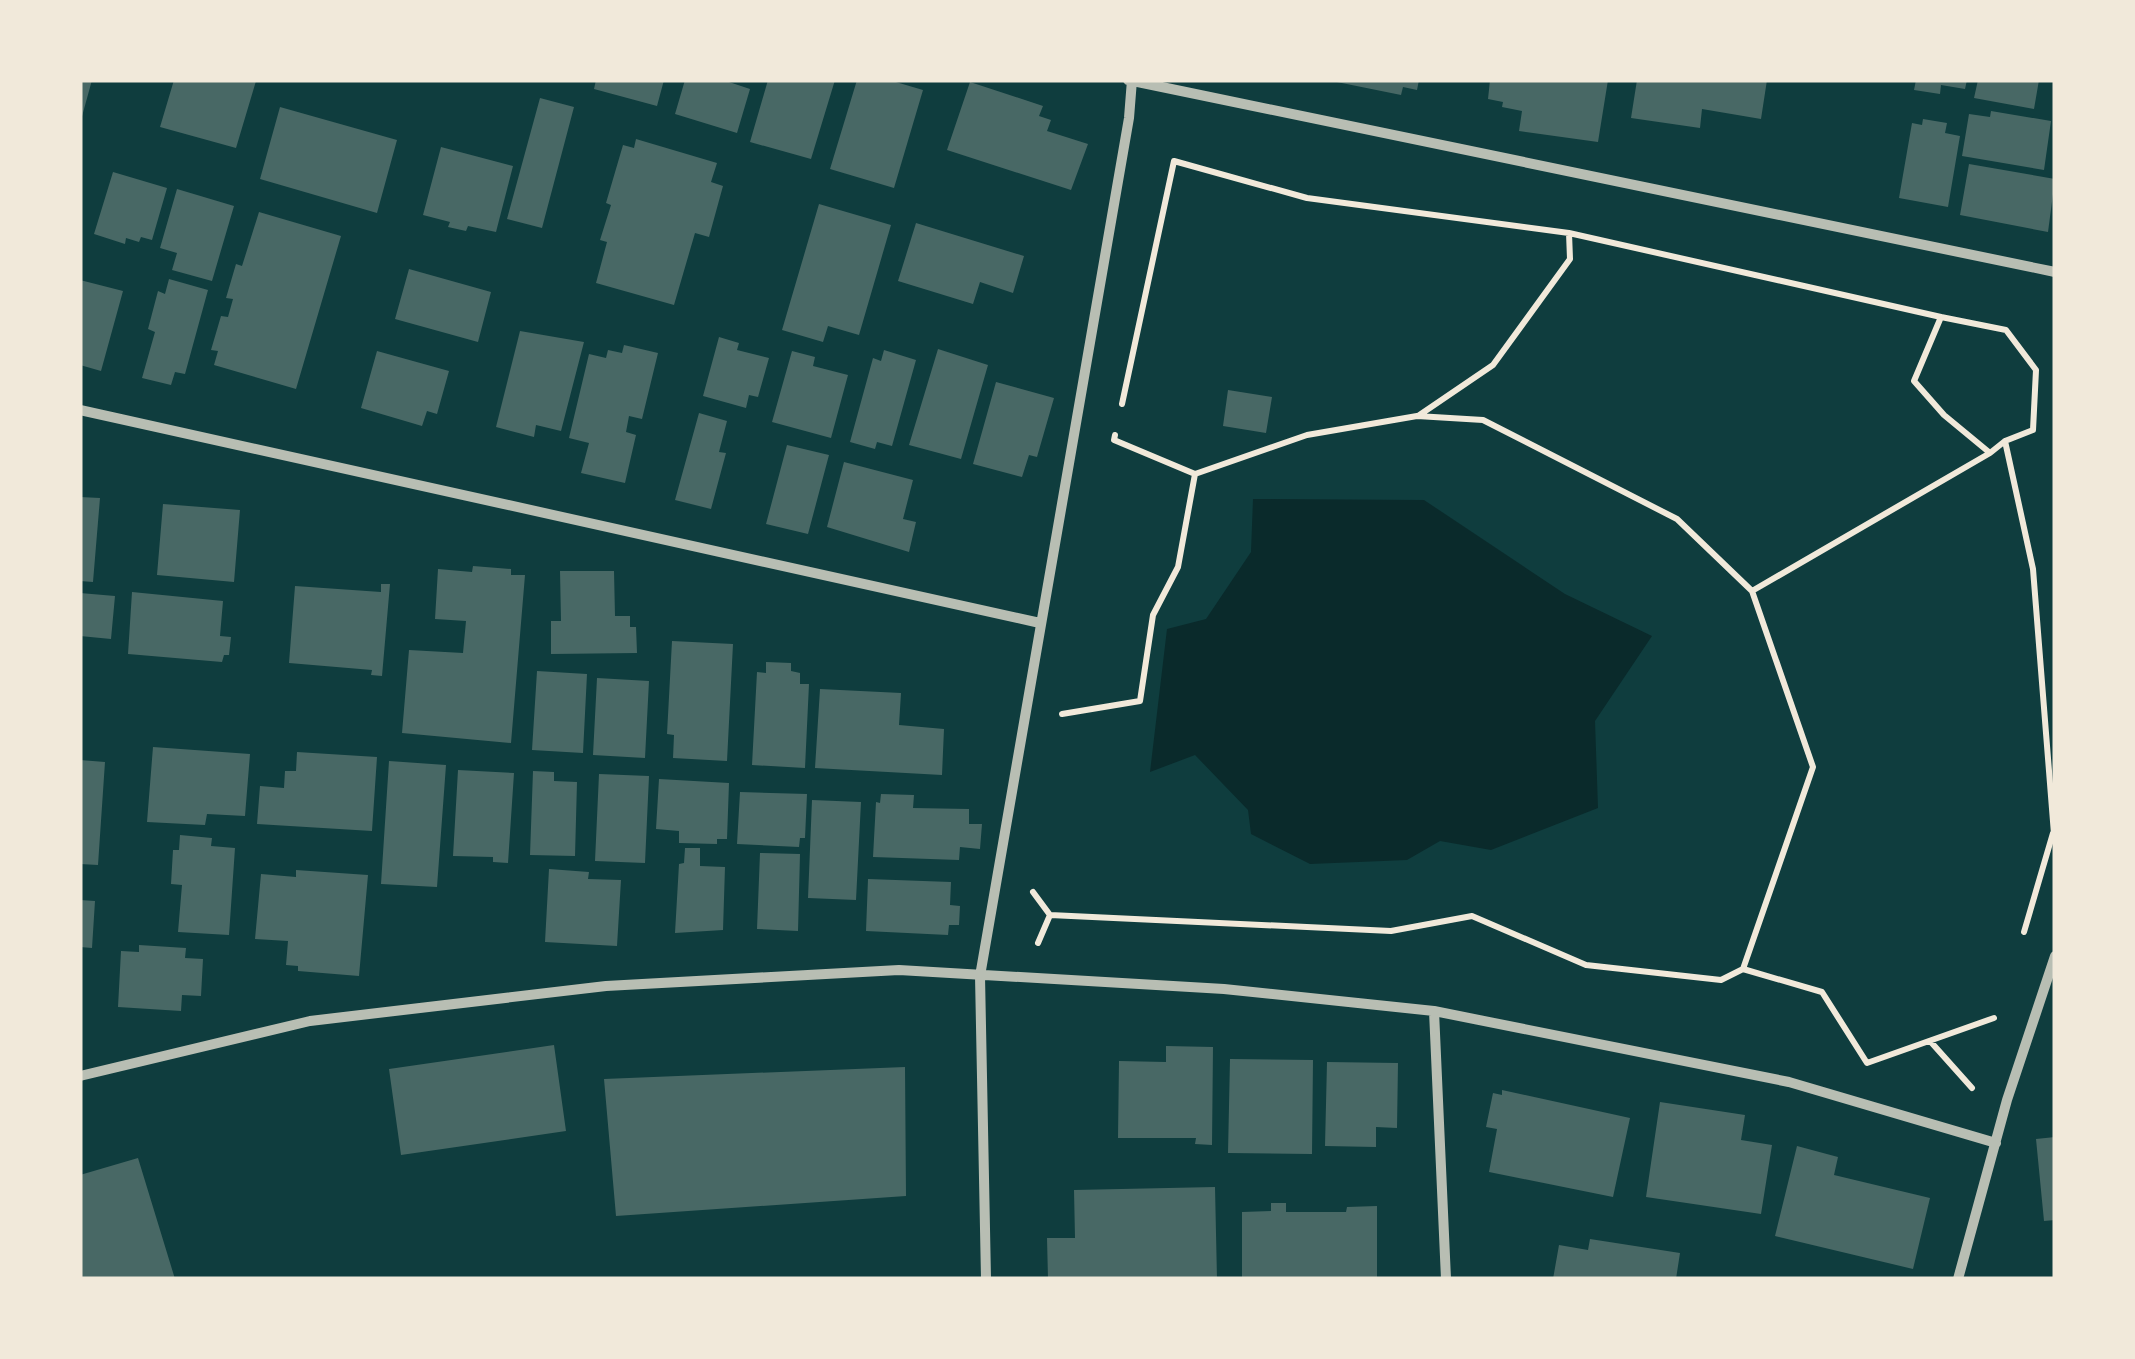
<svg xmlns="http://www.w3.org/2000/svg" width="2135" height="1359" font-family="'Alegreya Sans',sans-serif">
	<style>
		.water { fill: #0a2a2b }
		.building { fill: #486865 }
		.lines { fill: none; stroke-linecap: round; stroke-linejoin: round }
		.path { stroke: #f1e9da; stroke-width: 6 }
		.minor { stroke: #b8beb3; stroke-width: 10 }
	</style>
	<rect width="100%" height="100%" fill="#0f3d3e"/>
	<path class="water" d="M1253,499L1424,500L1565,594L1652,636L1595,721L1598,808L1491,850L1440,841L1407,860L1310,864L1251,834L1248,810L1195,755L1150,772L1167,629L1206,619L1251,552Z"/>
	<path class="building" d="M80,80H92L81,120H80Z
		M174,80L256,81L236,148L160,127Z
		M596,80H664L657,106L594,89Z
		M685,80H723L750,89L737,133L675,114Z
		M768,80H835L811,159L750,142Z
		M857,80H889L923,90L894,188L830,169Z
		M1327,80H1419L1417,90L1403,87L1401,95Z
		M1490,80H1608L1598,142L1519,131L1522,111L1502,107L1503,102L1488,99Z
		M1637,80H1767L1761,119L1702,109L1700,128L1631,118Z
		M1916,80H1967L1965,89L1941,85L1940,94L1914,90Z
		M1978,80H2039L2034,109L1974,98Z
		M970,82L1043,106L1039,116L1051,120L1047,131L1088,144L1071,190L947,150Z
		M540,98L574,107L542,228L507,219Z
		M280,107L397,140L377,213L260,179Z
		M1991,111L2051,121L2044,170L1962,156L1969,114L1990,117Z
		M1923,119L1947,123L1945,133L1960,136L1948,207L1899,198L1912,123L1922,125Z
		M636,139L717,163L711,182L723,186L709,237L695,233L674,305L596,283L607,242L600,240L611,205L606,203L623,145L634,148Z
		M441,147L513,166L496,232L468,226L466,231L448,227L450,222L423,215Z
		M1969,164L2055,179L2048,232L1960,215Z
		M113,172L167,188L152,240L141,237L139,242L126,238L125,244L94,234Z
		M177,189L234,206L212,281L172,270L177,253L160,248Z
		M819,204L891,225L859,335L828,326L823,342L782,330Z
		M259,212L341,236L296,389L214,365L218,351L211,350L221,316L228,317L233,299L226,298L236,264L242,266Z
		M916,223L1024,256L1013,293L980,282L973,304L898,281Z
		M409,269L491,292L478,342L395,319Z
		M169,279L208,290L185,374L175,372L171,385L142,378L155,332L148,329L158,291L165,294Z
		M80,280L123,291L101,371L80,365Z
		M520,331L584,342L561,431L536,425L534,437L496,427Z
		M719,337L739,343L737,350L769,358L758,397L749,395L746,408L703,396Z
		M624,345L658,353L642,419L629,416L626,432L636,435L625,483L581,473L589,443L569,438L589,354L606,358L608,350L622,353Z
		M938,349L988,365L961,459L909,445Z
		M884,350L916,360L892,446L877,442L875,449L850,442L873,358L881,361Z
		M377,351L449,371L437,414L427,411L422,426L361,408Z
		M792,351L815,357L813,366L848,375L831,438L772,422Z
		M996,382L1054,398L1037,457L1029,455L1022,477L973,464Z
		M1228,390L1272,397L1266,433L1223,426Z
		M699,413L727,421L719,452L726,453L711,509L675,500Z
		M787,445L829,455L808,534L766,524Z
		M844,462L913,480L903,519L916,522L909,552L827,527Z
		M80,497L100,498L93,582L80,581Z
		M163,504L240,510L234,582L157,575Z
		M473,566L511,569V575H525L511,743L402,733L409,650L463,653L466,621L435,619L438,569L472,572Z
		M560,571H614L615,616H630V627H636L637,653L551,654V621H561Z
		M381,584H390L382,676L371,675L372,670L289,663L295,586L381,592Z
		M132,592L223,601L220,636L231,637L229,655H224L222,662L128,654Z
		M80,593L115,596L111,639L80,636Z
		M672,641L733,644L727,761L673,758L674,735L667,734Z
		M766,662L791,663V671L800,673V684H809L805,768L752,765L757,672L766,673Z
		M537,671L587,674L583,753L532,750Z
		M597,678L649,681L645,758L593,755Z
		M820,689L901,693L899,725L944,729L942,775L815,768Z
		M153,747L250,754L245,816L207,814L205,825L147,822Z
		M297,752L377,757L372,831L257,824L260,786L284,788L285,771H296Z
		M80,760L105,762L98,865L80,864Z
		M389,761L446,765L437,887L381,884Z
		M458,770L514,773L508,863L493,862V857L453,856Z
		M533,771L554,772V781L577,782L575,856L530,855Z
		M599,774L649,776L645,863L595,861Z
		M659,779L729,783L727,839H717V844L679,843V831L656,829Z
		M740,792L807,794L805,838H800L799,847L737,844Z
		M881,794L914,795L913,808L969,809V824H982L980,849L960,847L959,860L873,857L876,802L880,803Z
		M812,800L861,802L856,900L808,898Z
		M180,835L212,838L211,846L235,848L229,935L178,932L182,885L171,884L173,850H179Z
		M685,848H700V866L725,867L723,930L675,933L679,864L684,863Z
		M760,853L800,854L798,931L757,929Z
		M549,869L589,872L588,879L621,880L617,946L545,942Z
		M296,870L368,875L359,976L298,971V966L286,965L288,941L255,939L261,874L296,877Z
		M868,879L951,882L950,905L960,906L959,925H949L948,935L866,931Z
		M80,900L95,901L92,948L80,947Z
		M139,945L186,948L185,958L203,959L201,996L182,995L181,1011L118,1007L121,951L139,952Z
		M554,1045L566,1131L401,1155L389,1069Z
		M1166,1046L1213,1047L1212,1145L1195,1144L1196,1138H1118L1119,1061L1166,1062Z
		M1230,1059L1313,1060L1312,1154L1228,1153Z
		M1327,1062L1398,1063L1397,1128L1376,1127V1147L1325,1146Z
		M905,1067L906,1196L616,1216L604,1079Z
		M1502,1090L1630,1118L1613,1197L1489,1172L1497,1129L1486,1127L1493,1093L1502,1095Z
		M1660,1102L1745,1115L1741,1140L1772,1145L1761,1214L1646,1197Z
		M2055,1137V1220L2044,1221L2036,1139Z
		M1797,1146L1838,1157L1834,1175L1930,1198L1913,1269L1775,1236Z
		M138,1158L175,1279H80V1175Z
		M1215,1187L1217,1279H1048L1047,1238H1075L1074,1190Z
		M1271,1203H1286V1212H1346L1347,1207L1377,1206V1279H1242V1212L1271,1211Z
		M1590,1239L1680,1253L1676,1279H1553L1559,1245L1588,1250Z"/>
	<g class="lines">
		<path class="path" d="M1122,404L1174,161L1307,198L1569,233L1941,317L1914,381L1944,415L1990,453L2005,441L2033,430L2036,370L2006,330L1941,317
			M1418,416L1493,365L1570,259L1569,233
			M1115,435L1114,440L1195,474
			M2005,441L2033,569L2054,834
			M1062,714L1140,701L1153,615L1178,567L1195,474L1307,435L1417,416L1483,420L1677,519L1752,591
			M1033,892L1050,915
			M2024,932L2053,833
			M1038,943L1050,915L1391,931L1472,916L1586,965L1721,980L1743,969L1813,767L1752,591L1990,453
			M1743,969L1822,992L1867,1063L1994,1018
			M1930,1041L1972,1088"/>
		<path class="minor" d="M1128,80L2055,272
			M80,410L1040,623
			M1434,1011L1789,1082L1996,1143
			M80,1076L310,1021L606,986L899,970L1224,989L1434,1011L1446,1279
			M986,1279L980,976L1129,118L1132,80
			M1958,1279L2007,1100L2055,956"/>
	</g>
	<rect width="2135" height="1359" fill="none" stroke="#f1e9da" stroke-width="165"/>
</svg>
